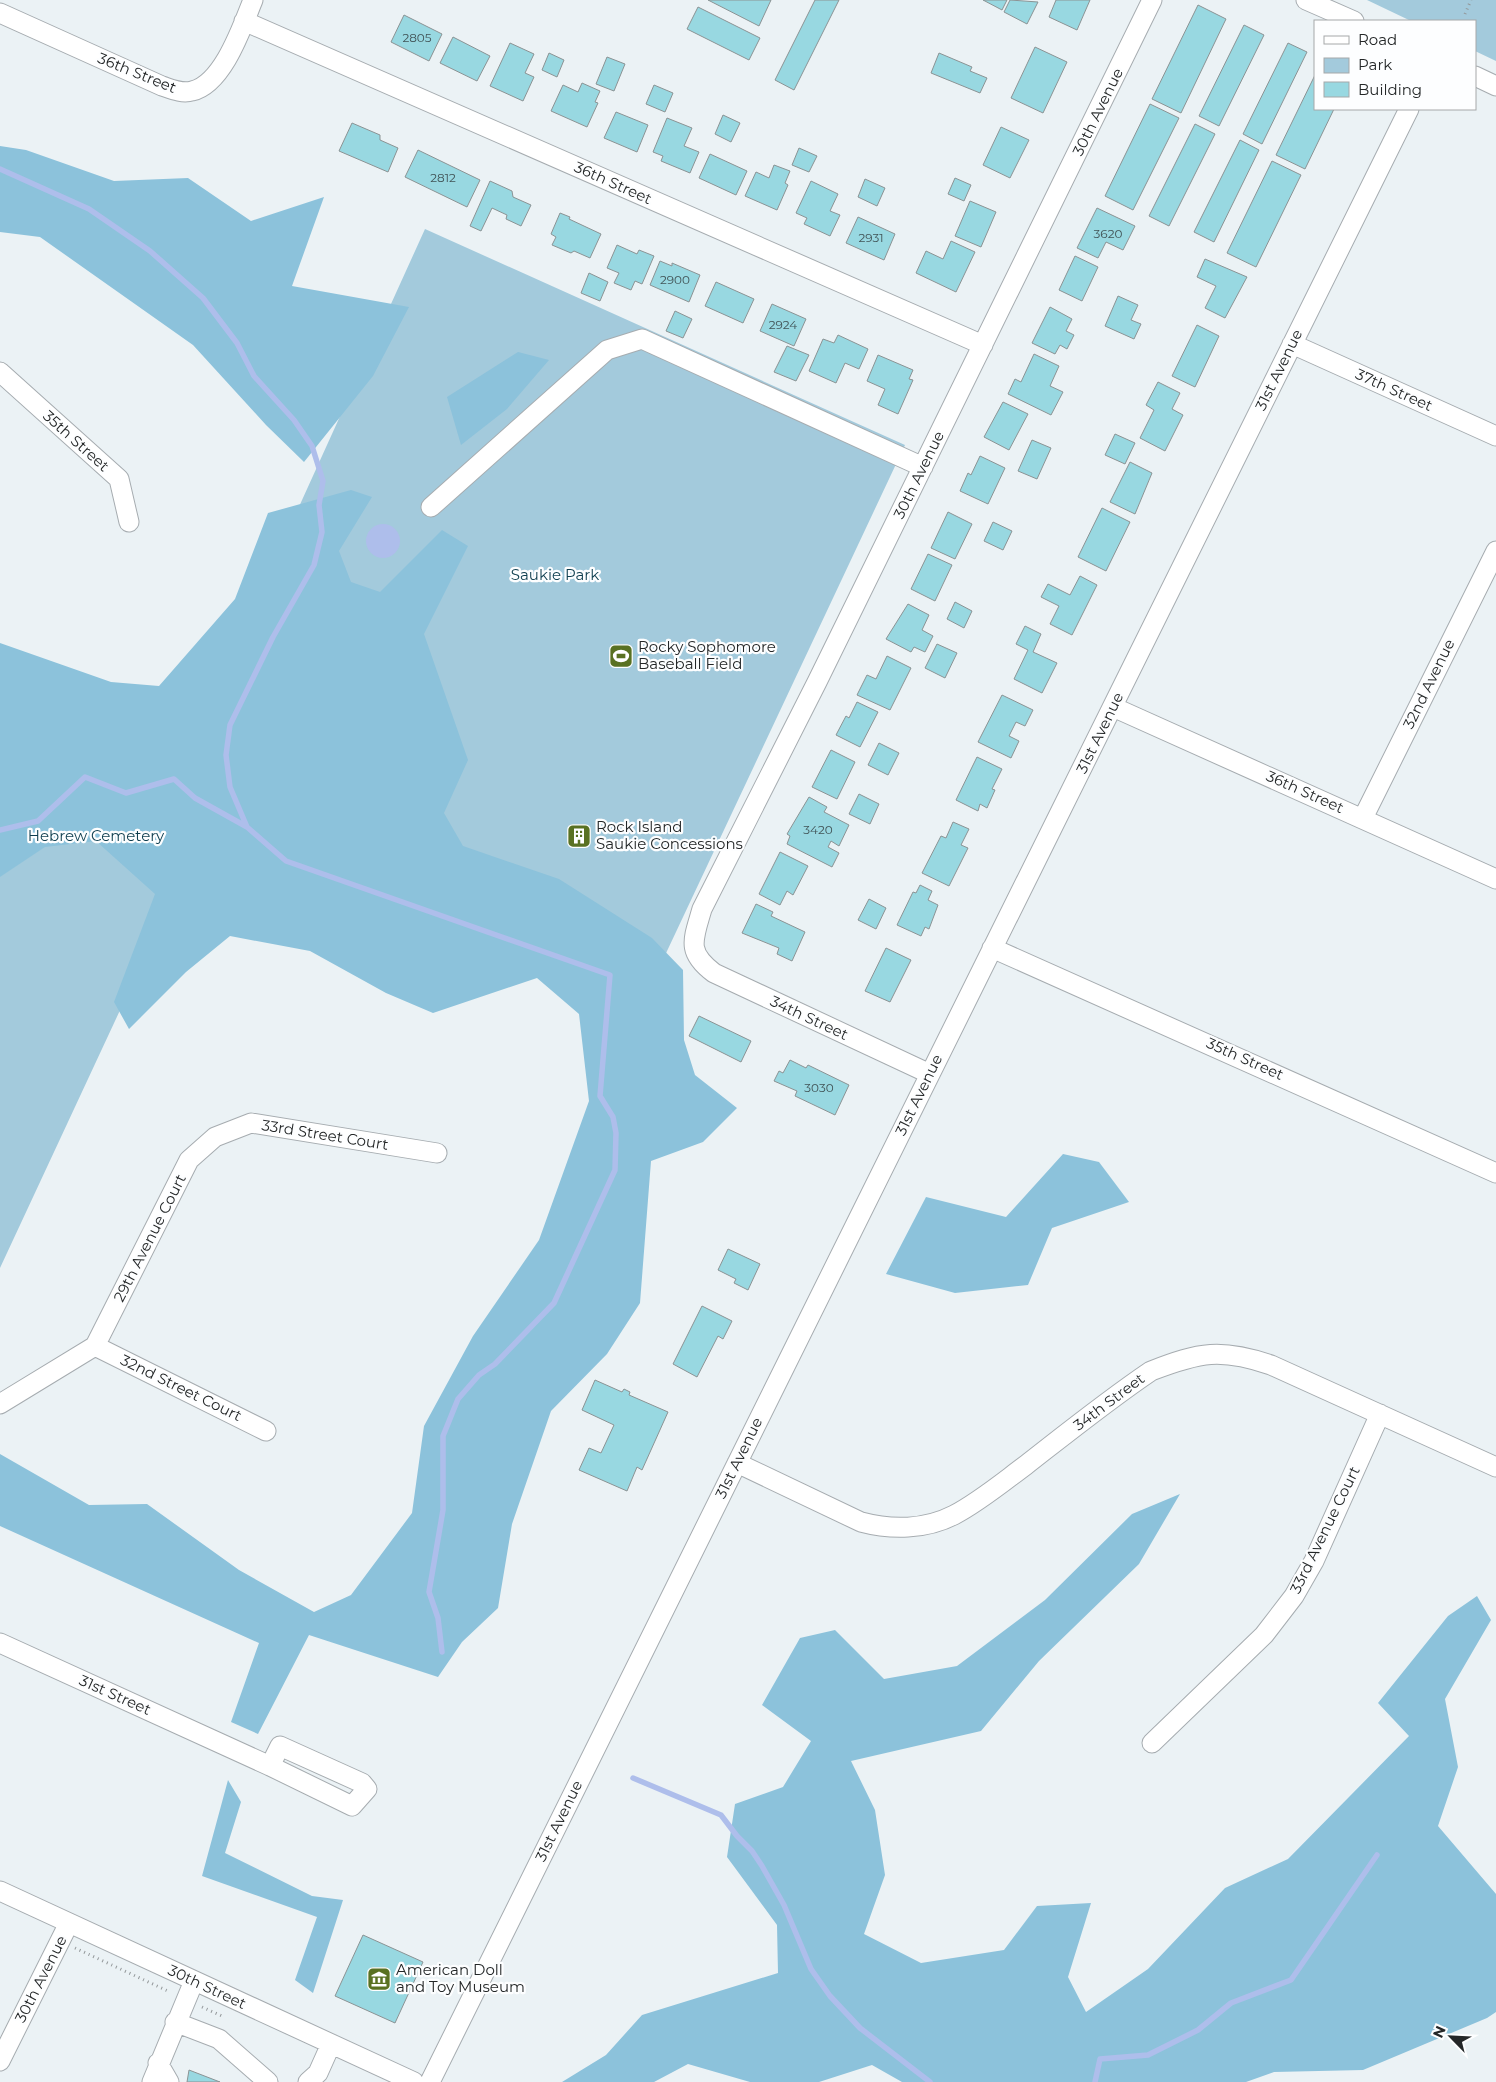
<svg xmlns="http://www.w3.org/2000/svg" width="1496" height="2082" font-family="Montserrat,sans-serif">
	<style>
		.green { fill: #a3cadc }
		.forest { fill: #8cc2db }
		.water { fill: #aebeeb }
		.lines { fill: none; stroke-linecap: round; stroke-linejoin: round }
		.stream { stroke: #aebeeb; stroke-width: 5.5 }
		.building { fill: #98d8e1; stroke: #8b9394 }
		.minor-casing { stroke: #a6acb0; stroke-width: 21 }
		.path { stroke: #93989a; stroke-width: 3; stroke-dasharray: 1 4; stroke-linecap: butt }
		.minor { stroke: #fff; stroke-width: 19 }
		.labels { text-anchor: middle; stroke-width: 4.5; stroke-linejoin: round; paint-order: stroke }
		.number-label { font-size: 12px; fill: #415356 }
		.street-label { font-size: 15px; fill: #242728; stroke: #fdfeff }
		.park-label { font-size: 15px; fill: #0d3d4e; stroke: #fdfeff }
		.poi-label { font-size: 15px; fill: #242728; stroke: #fdfeff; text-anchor: start }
	</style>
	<rect width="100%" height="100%" fill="#ebf2f5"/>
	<path class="green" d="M1367,0H1496V61L1475,51V21H1411Z
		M425,229L905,445L652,983L223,789L0,1268V683L180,769Z"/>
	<path class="forest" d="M0,146L26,150L114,181L188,178L251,221L324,197L292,286L409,307L373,376L304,462L266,425L193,345L40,237L0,232Z
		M518,352L549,360L507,409L461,445L447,397Z
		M351,490L372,497L339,551L351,582L380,592L442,530L468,546L424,634L468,760L444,813L463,846L559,879L652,938L683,970L684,1040L695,1075L737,1108L703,1142L651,1161L640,1303L607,1354L551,1411L512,1524L498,1608L462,1642L438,1677L309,1635L258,1734L231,1722L259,1643L0,1526V1454L89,1505L147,1504L239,1570L314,1612L351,1595L412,1513L424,1426L473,1336L539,1240L589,1101L579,1014L537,978L433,1013L386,993L310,951L230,936L186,972L129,1029L114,1002L155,894L96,841L45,847L0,877V643L111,682L159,686L235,599L268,513Z
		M1063,1154L1099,1162L1129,1202L1052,1228L1028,1285L955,1293L886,1274L926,1197L1006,1217Z
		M1180,1494L1139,1564L1039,1661L981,1731L851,1761L875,1810L885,1875L864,1934L921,1963L1004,1950L1037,1906L1091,1903L1068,1977L1086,2012L1148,1969L1225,1888L1288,1859L1409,1736L1378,1703L1448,1616L1477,1596L1491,1620L1445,1699L1458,1767L1438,1826L1496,1894V2012L1487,2018L1363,2070L1274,2072L1246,2082H902L872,2065L819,2082H750L688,2064L654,2082H562L606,2055L642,2015L778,1973L777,1925L727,1857L735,1804L783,1787L811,1741L762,1705L800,1638L835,1630L884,1679L957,1666L1045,1600L1132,1514Z
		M228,1780L241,1802L225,1853L312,1896L343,1900L313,1993L295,1980L317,1917L202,1876Z"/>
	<path class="water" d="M366 541a17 17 0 1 1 34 0a17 17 0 1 1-34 0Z"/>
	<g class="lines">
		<path class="stream" d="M0,169L89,209L150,251L203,298L237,343L254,376L294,420L312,446L323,481L319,505L322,532L314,565L273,637L230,725L226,755L230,787L247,827L286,861L610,975L600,1096L613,1117L616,1133L615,1170L554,1303L495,1364L479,1375L458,1399L443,1436V1510L429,1592L438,1618L442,1652
			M0,830L38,821L85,777L126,793L174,779L195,798L247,827
			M633,1778L721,1815L737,1836L752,1851L762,1866L784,1905L811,1969L830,1996L860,2028L930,2082
			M1095,2082L1100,2059L1148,2055L1198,2030L1231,2003L1291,1980L1377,1855"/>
	</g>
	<path class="building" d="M708,0H771L759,26Z
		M815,0H839L794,90L775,80Z
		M983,0H1007L1002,10Z
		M1010,0L1038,2L1027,24L1004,12Z
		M1056,0H1090L1077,30L1049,17Z
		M1198,5L1226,19L1181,113L1152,99Z
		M698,7L760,38L749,60L687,29Z
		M404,15L442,34L429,61L391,42Z
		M1244,25L1264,35L1219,126L1199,116Z
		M453,37L490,56L477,81L440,63Z
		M510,43L534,54L525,73L534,77L523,101L490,86Z
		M1288,43L1307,52L1262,144L1243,134Z
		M1035,47L1067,62L1043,113L1011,98Z
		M549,53L564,60L557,77L542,70Z
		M939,53L972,67L970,71L987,78L980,93L931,73Z
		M607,57L625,64L614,91L596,84Z
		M1315,75V109H1334L1305,169L1276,155Z
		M582,83L600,91L595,102L598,103L587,127L551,111L563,85L578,92Z
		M654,85L673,93L665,112L646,104Z
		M1150,104L1179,118L1133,210L1105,196Z
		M616,112L648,125L637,152L604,138Z
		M723,115L740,123L731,142L715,134Z
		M667,118L692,128L684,146L699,152L690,173L661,161L663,156L653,152Z
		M352,123L380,135V140L398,148L388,172L339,151Z
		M1195,124L1215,134L1169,226L1149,216Z
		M1001,127L1029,140L1010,178L983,165Z
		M1240,140L1259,150L1214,242L1194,232Z
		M799,148L817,156L809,172L792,165Z
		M418,150L480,180L467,207L405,177Z
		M710,154L747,171L736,195L699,178Z
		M1272,161L1301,175L1256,267L1227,253Z
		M774,165L790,171L785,183L788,185L777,210L745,196L756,172L769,178Z
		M955,178L971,185L964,201L948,194Z
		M865,179L885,188L877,206L858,197Z
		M490,181L512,191L513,197L531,205L521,226L506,219L507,215L492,208L481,231L470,226Z
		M811,181L838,194L830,211L840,215L830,236L804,224L807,218L796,213Z
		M970,201L996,212L981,247L955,236Z
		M1097,208L1135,226L1123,250L1106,242L1098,258L1077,248Z
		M560,213L570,217L569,219L601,234L590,258L574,251L571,253L552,245L556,237L551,234Z
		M858,217L895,234L884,260L846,243Z
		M951,241L975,252L956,292L916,273L926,251L943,259Z
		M617,245L637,254L639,250L654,256L642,284L635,281L631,290L614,283L619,273L607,268Z
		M1075,256L1098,267L1082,301L1059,290Z
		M1205,259L1247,277L1225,318L1205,308L1216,286L1197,277Z
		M660,261L672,266V263L700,275L689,302L650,285Z
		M589,273L608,282L600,301L581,293Z
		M716,282L754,299L743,323L705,306Z
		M1118,296L1138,305L1131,320L1141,324L1134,339L1105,326Z
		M772,304L806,319L794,346L760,331Z
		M1050,307L1072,319L1066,331L1074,335L1067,349L1060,345L1055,354L1032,343Z
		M675,311L692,319L683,338L666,331Z
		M1197,325L1219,336L1195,387L1172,376Z
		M838,335L868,349L859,369L845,363L836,383L809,371L823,339L834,343Z
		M787,346L809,355L796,381L774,372Z
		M1034,354L1059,366L1050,386L1063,392L1051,415L1008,394L1015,379L1021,382Z
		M878,355L913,370L909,379L913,380L898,414L878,405L885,389L867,381Z
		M1158,382L1180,393L1172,409L1183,415L1165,451L1140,438L1154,410L1146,405Z
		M1003,402L1028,414L1009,450L984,437Z
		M1115,434L1135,443L1125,464L1105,455Z
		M1032,440L1051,448L1037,479L1018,471Z
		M980,456L1005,468L988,504L960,491L968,473L971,475Z
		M1130,462L1152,473L1135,514L1110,502Z
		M1102,508L1130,522L1106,571L1078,557Z
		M948,512L972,524L955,559L931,548Z
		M993,522L1012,531L1003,550L984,541Z
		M928,554L952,565L935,601L911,589Z
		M1080,576L1097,585L1072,635L1050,624L1059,606L1041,597L1048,584L1070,595Z
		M955,602L972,611L964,628L947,619Z
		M908,604L929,615L922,630L933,636L925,652L914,647L911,652L886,639Z
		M1025,626L1041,634L1033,652L1057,663L1042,693L1014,679L1028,650L1016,644Z
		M937,644L957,653L945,678L925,668Z
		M887,656L911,668L890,710L857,695L867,675L876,679Z
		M1002,695L1033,710L1025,726L1016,722L1009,736L1019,741L1011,758L978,742Z
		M857,702L878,712L860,747L836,735L846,716L849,718Z
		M879,743L899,753L888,775L868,765Z
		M831,750L855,762L837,799L812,787Z
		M977,757L1002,769L992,789L995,790L987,808L980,804L978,811L956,800Z
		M859,794L879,804L870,824L849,814Z
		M809,797L827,807L824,812L849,825L839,846L831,841L828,847L839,853L832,867L787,844L790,836L787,834Z
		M953,822L969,829L961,845L968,848L949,886L922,873L941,836L946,838Z
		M578,829L584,833L579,842L573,838Z
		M780,852L808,866L793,895L787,891L780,905L759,894Z
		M920,885L932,891L928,900L938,905L929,929L925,927L921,936L897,925L913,892L916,893Z
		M869,899L886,908L876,929L858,920Z
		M756,904L773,912L771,916L805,932L792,961L777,954L779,948L742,933Z
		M886,948L911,960L890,1002L865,991Z
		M699,1016L751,1041L741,1062L689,1036Z
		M790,1060L806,1068L808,1065L849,1085L835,1115L795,1096L797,1091L774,1081L779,1071L783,1073Z
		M728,1249L760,1264L748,1290L734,1283L736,1279L718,1270Z
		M702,1306L732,1321L723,1339L718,1336L697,1377L673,1364Z
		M595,1380L622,1392L624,1389L630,1392L629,1395L668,1412L642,1470L637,1467L627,1491L579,1470L589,1448L601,1453L614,1425L582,1410Z
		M363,1935L423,1962L395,2023L335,1996Z
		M189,2070L220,2082H187Z"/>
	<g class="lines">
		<g class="minor-casing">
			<path id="minor" d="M1306,0L1354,21
				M0,13L162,86C171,89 182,94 192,91C223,84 242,27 253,0
				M244,21L983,345
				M1475,76L1496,86
				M1292,344L1496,436
				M0,372L119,479L129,522
				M431,507L607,350L642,339L923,467
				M1113,707L1496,879
				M1363,818L1496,551
				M992,948L1496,1173
				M930,1074L714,973C686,952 693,940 702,909L817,682L1152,0
				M95,1346L189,1160L215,1137L251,1123L437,1153
				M95,1346L266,1431
				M0,1404L95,1346
				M737,1463L861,1522C891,1530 925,1530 954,1515C979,1502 1003,1482 1026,1465C1067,1433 1108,1400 1151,1371C1200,1352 1221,1348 1271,1365L1496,1467
				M0,1643L270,1766L280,1746L362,1783L367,1789L352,1806L270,1766
				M1152,1743L1264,1635L1294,1596L1314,1561L1380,1414
				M0,1891L414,2082
				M175,2022L219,2039L268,2082
				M0,2061L69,1923
				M158,2063L169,2082
				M152,2082L194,1981
				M308,2082L318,2073L331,2044
				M430,2082L1409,109"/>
		</g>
		<path class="path" d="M1465,14L1471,0
			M75,1948L170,1992
			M202,2007L222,2016"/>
		<use href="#minor" class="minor"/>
	</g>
	<defs>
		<g id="stadium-square" transform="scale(1.25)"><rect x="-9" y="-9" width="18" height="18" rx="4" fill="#597122" stroke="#fdfeff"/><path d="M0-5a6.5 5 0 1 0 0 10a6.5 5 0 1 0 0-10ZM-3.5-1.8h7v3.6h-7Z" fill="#fff"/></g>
		<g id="building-square" transform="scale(1.25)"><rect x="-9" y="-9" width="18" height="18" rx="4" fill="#597122" stroke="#fdfeff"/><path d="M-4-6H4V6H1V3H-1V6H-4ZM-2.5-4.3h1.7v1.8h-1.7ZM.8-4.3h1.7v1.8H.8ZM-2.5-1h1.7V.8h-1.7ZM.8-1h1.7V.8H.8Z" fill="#fff"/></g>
		<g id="museum-square" transform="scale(1.25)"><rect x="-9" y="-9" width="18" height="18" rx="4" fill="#597122" stroke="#fdfeff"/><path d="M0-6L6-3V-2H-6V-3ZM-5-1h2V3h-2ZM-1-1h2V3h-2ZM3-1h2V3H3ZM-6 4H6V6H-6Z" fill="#fff"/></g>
	</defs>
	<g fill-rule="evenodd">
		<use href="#stadium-square" x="621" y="656"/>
		<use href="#building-square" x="579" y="836"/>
		<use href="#museum-square" x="379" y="1979"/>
	</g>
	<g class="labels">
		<g class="number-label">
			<text x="417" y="42">2805</text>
			<text x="443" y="182">2812</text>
			<text x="1108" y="238">3620</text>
			<text x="871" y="242">2931</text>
			<text x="675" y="284">2900</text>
			<text x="783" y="329">2924</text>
			<text x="818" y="834">3420</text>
			<text x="819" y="1092">3030</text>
		</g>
		<g class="street-label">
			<text transform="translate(137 73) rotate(22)" y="5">36th Street</text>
			<text transform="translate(1098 112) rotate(-64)" y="5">30th Avenue</text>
			<text transform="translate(613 183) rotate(24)" y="5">36th Street</text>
			<text transform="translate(1279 370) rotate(-64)" y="5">31st Avenue</text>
			<text transform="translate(1394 390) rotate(24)" y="5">37th Street</text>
			<text transform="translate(76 441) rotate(42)" y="5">35th Street</text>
			<text transform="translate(919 475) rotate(-64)" y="5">30th Avenue</text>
			<text transform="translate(1429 684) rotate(-64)" y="5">32nd Avenue</text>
			<text transform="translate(1100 733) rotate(-64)" y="5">31st Avenue</text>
			<text transform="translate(1305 792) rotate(24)" y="5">36th Street</text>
			<text transform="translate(809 1018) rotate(25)" y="5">34th Street</text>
			<text transform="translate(1245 1059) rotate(24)" y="5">35th Street</text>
			<text transform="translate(919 1095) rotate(-64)" y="5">31st Avenue</text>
			<text transform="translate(325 1135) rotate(9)" y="5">33rd Street Court</text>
			<text transform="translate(150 1238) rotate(-63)" y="5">29th Avenue Court</text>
			<text transform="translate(181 1388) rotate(26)" y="5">32nd Street Court</text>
			<text transform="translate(1109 1402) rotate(-37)" y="5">34th Street</text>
			<text transform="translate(739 1458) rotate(-64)" y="5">31st Avenue</text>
			<text transform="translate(1325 1530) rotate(-64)" y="5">33rd Avenue Court</text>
			<text transform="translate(115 1695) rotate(24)" y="5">31st Street</text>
			<text transform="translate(559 1821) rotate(-64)" y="5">31st Avenue</text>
			<text transform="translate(41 1979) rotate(-63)" y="5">30th Avenue</text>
			<text transform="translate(207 1987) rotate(25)" y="5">30th Street</text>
		</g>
		<g class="park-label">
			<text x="555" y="580">Saukie Park</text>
			<text x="96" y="841">Hebrew Cemetery</text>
		</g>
		<g class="poi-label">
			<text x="638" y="652">Rocky Sophomore<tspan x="638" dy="17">Baseball Field</tspan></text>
			<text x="596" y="832">Rock Island<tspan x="596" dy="17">Saukie Concessions</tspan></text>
			<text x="396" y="1975">American Doll<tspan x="396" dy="17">and Toy Museum</tspan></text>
		</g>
	</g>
	<rect x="1314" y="20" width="162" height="90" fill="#fdfeff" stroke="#a6a8a9"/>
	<rect x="1324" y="36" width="25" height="8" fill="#ffffff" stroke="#a6a8a9"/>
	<text x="1358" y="45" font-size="15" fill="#242728">Road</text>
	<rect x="1324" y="58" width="25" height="15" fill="#a3cadc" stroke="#a6a8a9"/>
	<text x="1358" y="70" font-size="15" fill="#242728">Park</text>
	<rect x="1324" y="82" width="25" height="15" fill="#98d8e1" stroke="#a6a8a9"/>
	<text x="1358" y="95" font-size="15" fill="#242728">Building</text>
	<g transform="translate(1451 2037) rotate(294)" stroke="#fdfeff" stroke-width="4" paint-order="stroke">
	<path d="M0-4L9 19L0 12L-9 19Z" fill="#242728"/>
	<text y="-8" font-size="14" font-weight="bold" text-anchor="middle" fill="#242728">N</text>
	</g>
</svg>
